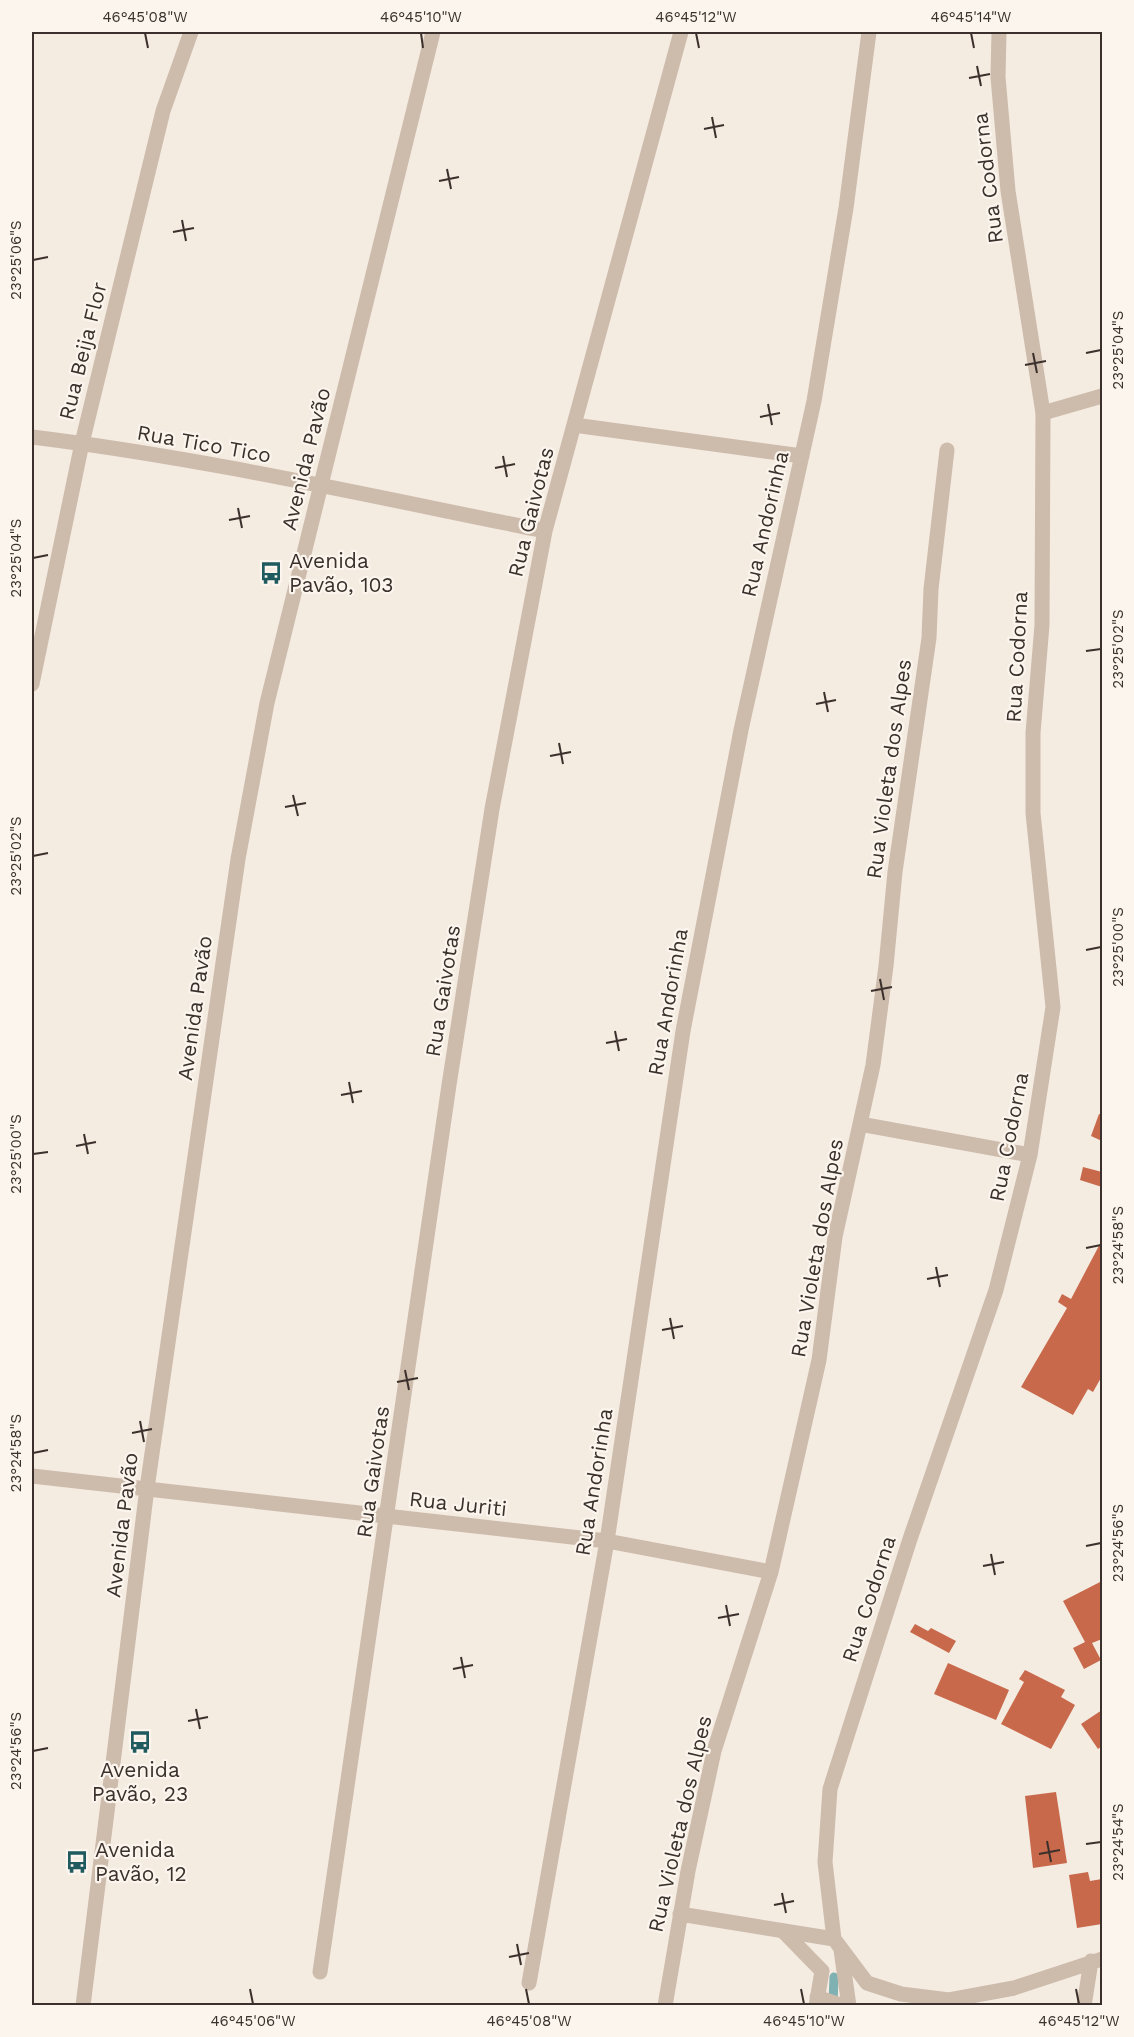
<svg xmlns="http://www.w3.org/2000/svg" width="1134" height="2037" font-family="'Work Sans',sans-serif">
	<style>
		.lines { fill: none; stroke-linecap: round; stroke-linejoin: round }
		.stream { stroke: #7fb0b2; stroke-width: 9 }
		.building { fill: #c8694b }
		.service { stroke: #cdbbac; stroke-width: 15 }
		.pedestrian { stroke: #cdbbac; stroke-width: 15 }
		.minor { stroke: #cdbbac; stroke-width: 15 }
		.ticks { fill: none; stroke: #3b302b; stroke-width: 2 }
		.labels { text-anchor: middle; stroke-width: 4.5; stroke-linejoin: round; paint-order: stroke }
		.street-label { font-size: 21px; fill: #3b302b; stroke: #fbf5ee }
		.poi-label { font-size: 21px; fill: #3b302b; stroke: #fbf5ee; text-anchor: start }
		.neatline { fill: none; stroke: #3b302b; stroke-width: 2 }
		.ticks-label { font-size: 15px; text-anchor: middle; fill: #3b302b }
	</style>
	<rect width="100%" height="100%" fill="#f4ebe1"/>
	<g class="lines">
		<path class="stream" d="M833,2005L834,1977"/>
	</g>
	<path class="building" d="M1099,1114L1102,1115V1141L1091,1136Z
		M1083,1167L1102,1172V1187L1080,1180Z
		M1102,1240V1376L1093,1392L1088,1389L1073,1415L1021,1387L1067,1308L1058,1302L1062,1294L1071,1299Z
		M1102,1581V1639L1092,1643L1101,1660L1084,1669L1073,1648L1085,1642L1063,1601Z
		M915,1624L928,1631L931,1628L956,1641L949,1653L910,1632Z
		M948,1663L1009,1690L996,1720L934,1694Z
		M1025,1670L1065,1690L1061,1697L1075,1705L1051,1749L1001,1724L1024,1682L1019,1679Z
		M1102,1710V1746L1098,1749L1081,1724Z
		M1056,1792L1067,1863L1033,1868L1025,1796Z
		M1088,1872L1090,1881L1102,1879V1924L1077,1928L1069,1875Z"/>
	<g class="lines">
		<path class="service" d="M1043,413L1102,396"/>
		<path class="pedestrian" d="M783,1931L822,1971L816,2006
			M841,1950L849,2006
			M817,1997L844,2006"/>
		<path class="minor" d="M999,32L998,77L1008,191L1043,413L1042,625L1033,733V813L1053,1007L1030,1155L996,1290L910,1539L830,1789L825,1862L834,1939L867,1983L901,1994L949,2000L1014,1988L1102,1959
			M574,425L802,456
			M32,437C204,458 375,497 545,531
			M32,684L82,443L163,111L191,32
			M860,1124L1030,1155
			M32,1476L607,1541L771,1572
			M680,1914L834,1939
			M320,1972L449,1085L492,809L545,531L681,32
			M529,1983L607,1541L683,1031L741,730L814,401L846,208L869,32
			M83,2006L147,1488L238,859L267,703L433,32
			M665,2006L688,1871L714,1751L771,1572L819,1360L835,1237L873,1065L886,966L895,872L929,638L931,589L947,450
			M1084,2006L1091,1961"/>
	</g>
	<path class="ticks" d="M145,33L148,48M421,33L423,48M696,33L699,48M971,33L974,48M977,66L981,86M969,78L990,74M712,117L716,138M704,129L724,125M447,169L451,189M439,181L459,177M182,220L186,241M173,232L194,228M33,260L48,257M1033,353L1037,373M1086,353L1101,350M1025,365L1046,361M768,404L772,425M760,417L780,413M503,456L507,477M495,468L515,464M238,508L242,528M229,520L250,516M33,558L48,555M1086,651L1101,649M824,692L828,712M816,704L836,700M559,743L563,764M550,756L571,752M293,795L298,816M285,807L306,803M33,856L48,853M1086,950L1101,947M880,979L884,1000M871,991L892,987M615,1031L619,1051M606,1043L627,1039M349,1082L353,1103M341,1095L362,1091M84,1134L88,1154M76,1146L96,1142M33,1154L48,1152M1086,1248L1101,1245M936,1267L940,1287M927,1279L948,1275M670,1318L674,1339M662,1330L683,1326M405,1370L409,1390M397,1382L418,1378M140,1421L144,1442M132,1433L152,1429M33,1453L48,1450M1086,1546L1101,1543M991,1554L995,1575M983,1566L1004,1562M726,1605L730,1626M718,1618L739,1614M461,1657L465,1678M453,1669L473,1665M196,1709L200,1729M188,1721L208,1717M33,1751L48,1748M1047,1841L1051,1862M1086,1844L1101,1842M1039,1854L1060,1850M782,1893L786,1913M774,1905L794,1901M517,1944L521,1965M509,1957L529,1953M250,1989L253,2004M526,1989L529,2004M801,1989L804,2004M1076,1989L1079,2004"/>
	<defs>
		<g id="bus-bare" transform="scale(1.8)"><path d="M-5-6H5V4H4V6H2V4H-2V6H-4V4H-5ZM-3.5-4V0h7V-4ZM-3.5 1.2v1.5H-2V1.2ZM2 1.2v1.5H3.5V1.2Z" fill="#1f5a5e" stroke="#fbf5ee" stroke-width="2.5" paint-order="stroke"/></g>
	</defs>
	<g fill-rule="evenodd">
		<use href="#bus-bare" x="271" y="573"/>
		<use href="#bus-bare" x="140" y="1742"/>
		<use href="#bus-bare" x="77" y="1862"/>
	</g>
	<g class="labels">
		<g class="street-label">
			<text transform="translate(988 178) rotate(-97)" y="7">Rua Codorna</text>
			<text transform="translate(83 351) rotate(-76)" y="7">Rua Beija Flor</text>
			<text transform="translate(204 444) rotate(10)" y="7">Rua Tico Tico</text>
			<text transform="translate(306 459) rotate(-76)" y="7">Avenida Pavão</text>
			<text transform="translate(531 512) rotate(-76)" y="7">Rua Gaivotas</text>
			<text transform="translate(765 524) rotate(-77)" y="7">Rua Andorinha</text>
			<text transform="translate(1017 657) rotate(-87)" y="7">Rua Codorna</text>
			<text transform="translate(889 769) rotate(-82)" y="7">Rua Violeta dos Alpes</text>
			<text transform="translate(443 991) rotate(-81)" y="7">Rua Gaivotas</text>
			<text transform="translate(668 1002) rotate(-80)" y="7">Rua Andorinha</text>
			<text transform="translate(195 1008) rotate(-82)" y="7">Avenida Pavão</text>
			<text transform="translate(1009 1137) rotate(-79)" y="7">Rua Codorna</text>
			<text transform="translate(817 1248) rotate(-80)" y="7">Rua Violeta dos Alpes</text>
			<text transform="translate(373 1472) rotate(-82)" y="7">Rua Gaivotas</text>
			<text transform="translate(594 1482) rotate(-81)" y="7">Rua Andorinha</text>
			<text transform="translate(458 1504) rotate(6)" y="7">Rua Juriti</text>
			<text transform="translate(122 1525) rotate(-83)" y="7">Avenida Pavão</text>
			<text transform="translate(869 1599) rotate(-72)" y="7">Rua Codorna</text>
			<text transform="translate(680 1824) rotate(-77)" y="7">Rua Violeta dos Alpes</text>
		</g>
		<g class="poi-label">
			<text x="289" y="568">Avenida<tspan x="289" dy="24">Pavão, 103</tspan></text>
			<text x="140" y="1777" text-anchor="middle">Avenida<tspan x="140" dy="24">Pavão, 23</tspan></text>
			<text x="95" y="1857">Avenida<tspan x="95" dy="24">Pavão, 12</tspan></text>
		</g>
	</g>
	<rect width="1134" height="2037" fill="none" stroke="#fbf5ee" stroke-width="66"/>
	<rect x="33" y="33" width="1068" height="1971" class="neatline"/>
	<g class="ticks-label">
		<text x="145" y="22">46°45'08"W</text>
		<text x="421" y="22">46°45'10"W</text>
		<text x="696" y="22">46°45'12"W</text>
		<text x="971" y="22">46°45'14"W</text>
		<text transform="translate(16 260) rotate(-90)" y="5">23°25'06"S</text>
		<text transform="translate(1118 350) rotate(-90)" y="5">23°25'04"S</text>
		<text transform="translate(16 558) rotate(-90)" y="5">23°25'04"S</text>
		<text transform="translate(1118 649) rotate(-90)" y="5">23°25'02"S</text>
		<text transform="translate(16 856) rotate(-90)" y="5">23°25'02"S</text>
		<text transform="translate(1118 947) rotate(-90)" y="5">23°25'00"S</text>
		<text transform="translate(16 1154) rotate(-90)" y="5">23°25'00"S</text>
		<text transform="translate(1118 1245) rotate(-90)" y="5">23°24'58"S</text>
		<text transform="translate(16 1453) rotate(-90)" y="5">23°24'58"S</text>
		<text transform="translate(1118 1543) rotate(-90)" y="5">23°24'56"S</text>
		<text transform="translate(16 1751) rotate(-90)" y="5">23°24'56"S</text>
		<text transform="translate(1118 1842) rotate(-90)" y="5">23°24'54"S</text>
		<text x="253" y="2026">46°45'06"W</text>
		<text x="529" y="2026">46°45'08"W</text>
		<text x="804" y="2026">46°45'10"W</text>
		<text x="1079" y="2026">46°45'12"W</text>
	</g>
</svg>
